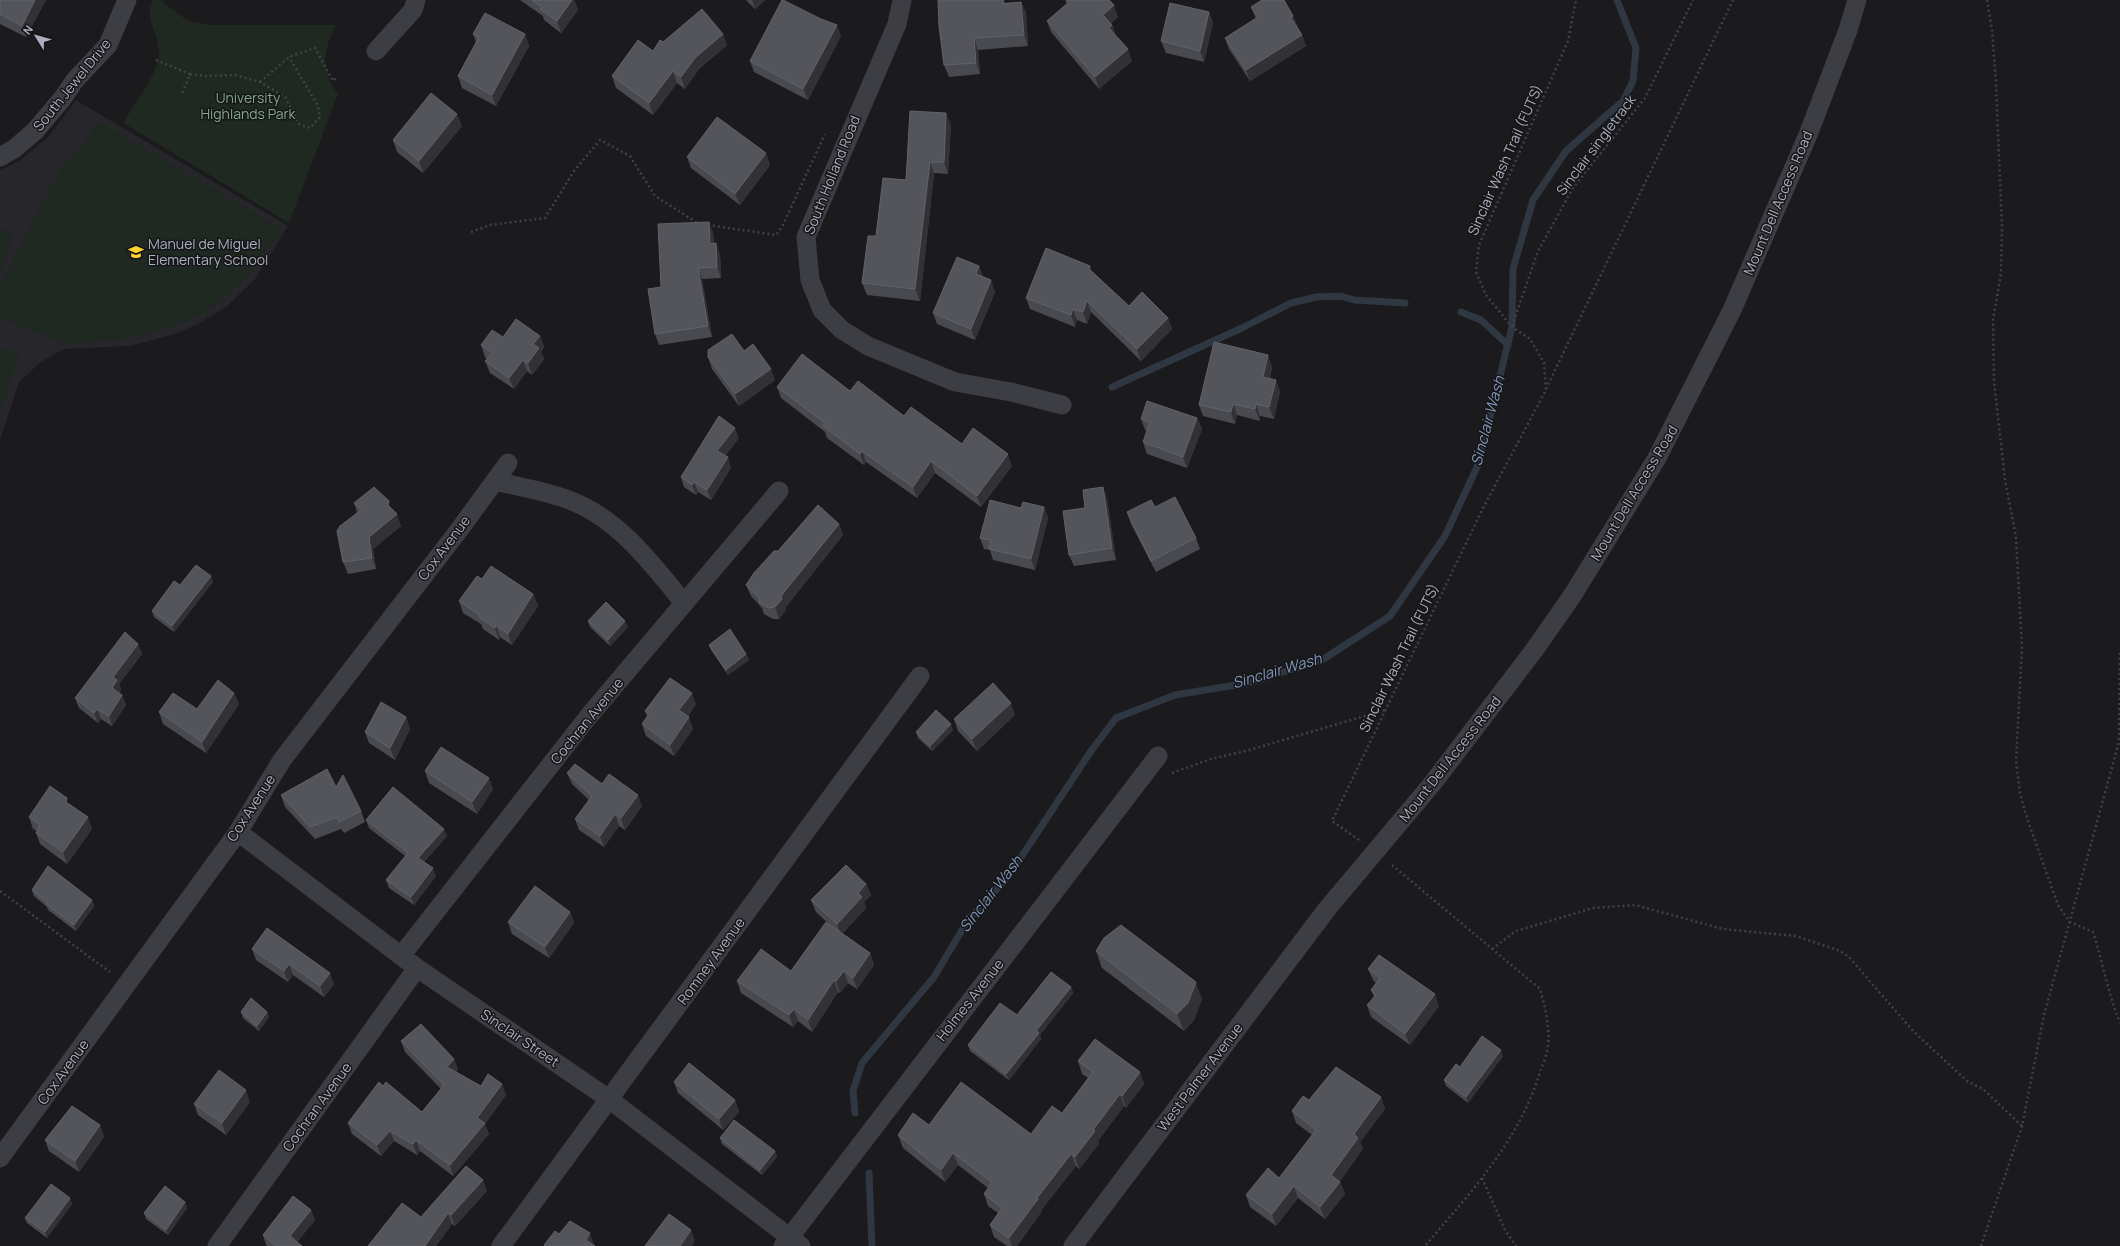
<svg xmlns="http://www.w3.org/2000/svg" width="2120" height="1246" font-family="Manrope,sans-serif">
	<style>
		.built { fill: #27262a }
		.green { fill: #1f2922 }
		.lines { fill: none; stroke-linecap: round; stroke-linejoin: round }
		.stream { stroke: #2f3743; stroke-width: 7 }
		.path { stroke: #414249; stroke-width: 2.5; stroke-dasharray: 2 3; stroke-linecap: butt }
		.minor { stroke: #3d3d44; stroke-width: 19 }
		.wall { fill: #494a4f }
		.shaded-wall { fill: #323236 }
		.building { fill: #54555b; stroke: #62636a }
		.labels { text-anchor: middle; stroke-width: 3; stroke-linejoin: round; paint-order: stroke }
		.street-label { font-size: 14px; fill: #acafbd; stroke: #161518 }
		.park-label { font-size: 14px; fill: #82a989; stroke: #161518 }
		.poi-label { font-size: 14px; fill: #acafbd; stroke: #161518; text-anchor: start }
		.water-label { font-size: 15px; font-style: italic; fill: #8198ba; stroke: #161518 }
	</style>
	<rect width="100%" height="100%" fill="#1b1a1d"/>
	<path class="built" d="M76,100L288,226L255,279L226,307L198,324L175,334L130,346L64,349L41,362L19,382L0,440V170L19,161L49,136Z"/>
	<path class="green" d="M153,0H160L188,21L210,25H336C323,51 320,70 338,94L289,223L123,123C134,104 157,76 159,54C160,35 143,19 153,0Z
		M100,122L282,229L251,273L209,310L184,322L141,336L106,341L63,343L0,318V285L58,174Z
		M0,228L9,231L13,239L0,276Z
		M0,348L19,353L0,414Z"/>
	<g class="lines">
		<path class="stream" d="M1461,312L1481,320L1508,345
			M1112,387L1242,328L1291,303L1316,297L1341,296L1354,300L1405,303
			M855,1113L853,1091L862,1063L934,977L968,920L1008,877L1091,751L1116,718L1175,695L1248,683L1322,660L1390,616L1445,536L1478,465L1512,327L1513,269L1533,200L1566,151L1623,101L1633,81L1636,48L1617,0
			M869,1173L872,1246"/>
		<path class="path" d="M1987,0L1992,30L1996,84L2002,227L2001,273L1993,320L1994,381L2005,480L2016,537L2022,647L2016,760L2020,794L2029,824L2058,905L2070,922L2093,932C2103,963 2108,993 2120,1023
			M156,60L190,74L182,94
			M190,74L205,76L235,75L260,82L285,97L299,124L310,128L320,117L318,106L289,57
			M260,82L289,57L315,48L333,81L336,78
			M708,225L776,235L782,227L825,134
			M471,232L490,225L545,218L574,171L600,140L630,156L655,196L699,224
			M1512,326L1538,251L1573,188L1645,98L1693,0
			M1546,389L1733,0
			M1172,773L1211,759L1246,751L1385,710
			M1359,840L1332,821L1483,508L1546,390L1544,363L1530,339L1512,327L1486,295L1476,272L1479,245L1568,41L1576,0
			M1392,865L1540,989C1545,1007 1550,1026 1548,1046C1547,1054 1543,1064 1540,1072C1519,1141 1471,1192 1425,1246
			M0,891L110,972
			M1492,949L1516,931L1593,908L1635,905L1723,929L1796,936L1840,951L1849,957L1913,1031L1967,1081L1983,1089L2022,1126
			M1482,1178L1505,1230L1516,1246
			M1981,1246L2022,1126L2044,1015L2119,742L2120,651"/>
		<path class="minor" d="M902,0L897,24L806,237L810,280L822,310L842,330L868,346L955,382L1011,392L1062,405
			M376,51L413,10L416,0
			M0,157L14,149L35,131L62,99L75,80L108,45L127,0
			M495,481C519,487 546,491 569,500C618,518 652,564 684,603
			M238,832L417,968L609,1099L801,1246
			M401,956L588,717L779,491
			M0,1158L238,832L282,760L459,530L508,463
			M217,1246L417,968
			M501,1246L920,676
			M783,1246L1158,756
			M1073,1246L1327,909L1432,784L1535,649L1572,596L1657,458L1732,310L1808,135L1848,30L1857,0"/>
	</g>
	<path class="wall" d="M0,0H46L26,37L0,24Z
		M520,0H574L578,10L561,33L544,20L543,16Z
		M746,0H765L755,9Z
		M1004,0L1005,3L1021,2L1026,13L1028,46L978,50L980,74L949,77L944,65Z
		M1065,0H1109L1118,17L1111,23L1112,25L1116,36L1132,61L1099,89L1051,32L1047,21L1067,4Z
		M1251,7L1293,16L1298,27L1297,28L1302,35L1306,46L1250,81L1229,49L1225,38L1256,19Z
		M1209,12L1213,23L1204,62L1166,53L1161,41Z
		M473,34H525L529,46L496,106L462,88L458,76L476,42Z
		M723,34L727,45L699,69L685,89L677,83L653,115L616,88L612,76L653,51L663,42Z
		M841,36L808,100L754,72L750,61Z
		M951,124L948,174L934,173L920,301L867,295L862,283L906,180Z
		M462,126L423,173L397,152L393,140Z
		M766,153L770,165L740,205L691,168L687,157Z
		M709,222L713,233L714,243H716L720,255L721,278L702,279L712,337L659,345L655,334L661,287Z
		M979,266L983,277L995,292L975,340L937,324L933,313Z
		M1093,272L1129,306L1168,318L1172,329L1141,361L1091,312L1087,324L1077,320L1075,327L1030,309L1026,298Z
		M540,336L544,347L541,352L544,359L532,375L527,371L514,389L490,373L485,361L487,359L485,357L481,345L503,337Z
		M744,351L775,380L739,406L712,369L708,357Z
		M1272,367L1270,378L1280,391L1274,419L1260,416V421L1237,415L1235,424L1203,416L1199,405Z
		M777,387L850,391L962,444L1012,466L981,507L935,473L917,498L866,462L864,465L827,438L825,432L781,398Z
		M1197,418L1202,429L1187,468L1147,454L1143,442L1147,431L1145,430L1141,419Z
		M739,438L725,456L731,468L711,500L698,492L696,495L684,487L681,477Z
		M1107,498L1116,560L1074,566L1069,555Z
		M354,503L391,508L401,526L373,549L376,569L348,574L343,562L357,512Z
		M1044,507L1048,518L1035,570L993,560L990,550L984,549L980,538L1021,508Z
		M1155,507L1196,538L1200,549L1156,572L1131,524L1127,512Z
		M839,524L843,535L786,607V610L779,619H773L764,614L762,608L751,596L746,585L778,551Z
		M482,579L533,594L538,606L512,645L500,637L499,640L483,629L481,624L463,613L459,601Z
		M213,582L174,632L154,617L152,611L180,585Z
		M588,621L628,627L610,646L590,627Z
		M138,644L142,654L119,684L121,690L119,693L122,695L126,705L112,726L101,719L98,723L79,708L75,698Z
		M709,645L746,654L749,660L728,675L711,650Z
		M234,693L239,704L206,753L163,724L159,712L197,709Z
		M696,704L688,716L693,729L674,756L646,736L642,724L647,717L645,711Z
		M1015,715L977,751L958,731L954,719Z
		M406,717L410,729L395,760L369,743L365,732Z
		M953,730L932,751L918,738L916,732Z
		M425,771L493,789L477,814L429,783Z
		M567,773L602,784L642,806L625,830L619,826L604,847L579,830L575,819L589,800L572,784Z
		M336,787L361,811L365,822L344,833L341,829L315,839L285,807L281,795Z
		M69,804L92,829L67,864L40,844L36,833L37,831L33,829L29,817Z
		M366,820L447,836L424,862L436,876L414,905L389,888L386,880L405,856L369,828Z
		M866,884L871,895L864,902L866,908L842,934L870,953L874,965L857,989L848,983L840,993L838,992L812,1032L798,1021L793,1027L741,993L737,981L791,971L830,925L816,912L811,900Z
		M32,890L92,900L94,906L76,931L48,910L47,907L34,896Z
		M570,912L574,923L549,958L512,934L508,922Z
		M267,928L334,984L324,997L293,975L288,982L256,960L252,949Z
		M1096,951L1202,999L1194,1020L1184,1031L1102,968Z
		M1368,969L1439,1006L1410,1045L1371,1017L1367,1005L1374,997L1371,990L1376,983L1373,980Z
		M1071,987L1073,993L1040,1035L1041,1039L1009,1080L970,1051L968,1045L1017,1015Z
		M241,1012H267L269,1017L259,1031L243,1018Z
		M401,1041L454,1059L458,1070L456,1072L481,1086L502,1084L506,1095L485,1124L489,1134L453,1176L420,1151L417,1155L394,1141L381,1156L352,1134L348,1123L383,1086L422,1112L441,1089L405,1052Z
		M1503,1056L1468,1103L1446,1086L1444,1080L1460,1067Z
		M1078,1061L1140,1072L1144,1084L1126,1108L1124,1106L1098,1141L1099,1144L1079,1169L1076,1166L1042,1209V1211L1017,1246H1007L994,1237L990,1225L998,1213L988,1206L984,1194L988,1188L958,1165L945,1182L903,1148L898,1135L929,1125L1031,1134L1062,1113L1088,1078L1082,1074Z
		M674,1082L735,1100L739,1112L723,1130L678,1093Z
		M1381,1097L1385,1109L1360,1142L1363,1149L1339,1182H1340L1345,1194L1325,1219L1298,1198L1276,1226L1250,1207L1246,1195L1279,1178L1312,1135L1296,1123L1292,1111L1309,1100Z
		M250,1102L226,1135L198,1115L194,1104Z
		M100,1125L104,1137L79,1172L49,1151L45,1140Z
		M720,1138L775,1151L777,1157L762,1175L722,1144Z
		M487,1191L455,1226L452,1224L436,1246H368L421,1217Z
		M70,1198L72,1204L47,1238L27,1223L25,1218Z
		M185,1202L187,1208L168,1235L146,1219L144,1213Z
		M311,1210L315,1220L297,1242L302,1246H267L266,1245L263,1235Z"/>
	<path class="shaded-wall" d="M35,0H46L26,37L22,26Z
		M568,0H574L578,10L561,33L557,21Z
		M752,0H765L755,9Z
		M1021,2L1026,13L1028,46L1024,35Z
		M1114,5L1118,17L1107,26L1103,15Z
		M1209,12L1213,23L1204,62L1200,51Z
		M1293,16L1298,27L1295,29L1291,18Z
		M837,25L841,36L808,100L803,89Z
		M1112,25L1116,37L1109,28Z
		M525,34L529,46L496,106L492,95Z
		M723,34L727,45L699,69L685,89L681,77L695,58Z
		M1302,35L1306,46L1250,81L1246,70Z
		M974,38L978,50L980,74L976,63Z
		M1128,49L1132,61L1099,89L1095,77Z
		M673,71L677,83L653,115L649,103Z
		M946,113L951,124L948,174L944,162Z
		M457,114L462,126L423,173L419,161Z
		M766,153L770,165L740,205L735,194Z
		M930,162L934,173L920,301L915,289Z
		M709,222L713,233L714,255L710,244Z
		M716,243L720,255L721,278L717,267Z
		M979,266L983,278L976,274Z
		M1090,266L1094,277L1089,269Z
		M698,268L702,279L712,337L708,326Z
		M991,280L995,292L975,340L971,329Z
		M1087,301L1091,312L1087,324L1083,312Z
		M1073,309L1077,320L1075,327L1071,315Z
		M1168,318L1172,329L1141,361L1137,349Z
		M540,336L544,347L541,352L544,359L532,375L528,363L533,344Z
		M1268,355L1272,367L1267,388L1263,377Z
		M523,360L527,371L514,389L509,378Z
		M771,369L775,380L739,406L735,394Z
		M1276,380L1280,391L1274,419L1269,407Z
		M1233,404L1237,415L1235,424L1231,412Z
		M1256,404L1260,416V421L1255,409Z
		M1197,418L1202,429L1187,468L1183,457Z
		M735,428L739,438L721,462L717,451Z
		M862,451L866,462L864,465L860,454Z
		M1008,454L1012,466L981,507L977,496Z
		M728,457L731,468L711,500L707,490Z
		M931,461L935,473L917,498L913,487Z
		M694,482L698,492L696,495L692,485Z
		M1103,487L1107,498L1116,560L1112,548Z
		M1044,507L1048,518L1035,570L1031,559Z
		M397,514L401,526L373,549L376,569L372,558L369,537Z
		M839,524L843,535L786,607V610L779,619L775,607L781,596Z
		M211,576L213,582L174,632L172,626Z
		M533,594L538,606L512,645L508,634Z
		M625,621L628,627L610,646L608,640Z
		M496,625L500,637L499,640L495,628Z
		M138,644L142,654L119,684L121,690L116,698L112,688L113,677Z
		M746,654L749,660L728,675L726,670Z
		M234,693L239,704L206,753L202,742Z
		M692,693L696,704L683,722L679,710Z
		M122,695L126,705L112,726L109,716Z
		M1011,703L1015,715L977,751L972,739Z
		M97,709L101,719L98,723L94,713Z
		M406,717L410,729L395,760L390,748Z
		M689,717L693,729L674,756L670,745Z
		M951,724L953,730L932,751L930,746Z
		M489,778L493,789L477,814L472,802Z
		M638,795L642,806L625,830L621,818Z
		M615,814L619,826L604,847L600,836Z
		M88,817L92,829L67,864L63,852Z
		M444,829L447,836L421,865L418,858Z
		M433,868L436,876L414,905L411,897Z
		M866,884L871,895L864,902L866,908L841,935L837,924L858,893Z
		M92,900L94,906L76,931L74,925Z
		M570,912L574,923L549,958L545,947Z
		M870,953L874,965L857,989L853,978Z
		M289,964L293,975L288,982L284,971Z
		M844,971L848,983L840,993L836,981Z
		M330,973L334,984L324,997L320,986Z
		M834,980L838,992L812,1032L808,1020Z
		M1196,982L1202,999L1194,1020L1184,1031L1177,1014Z
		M1071,987L1073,993L1040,1035L1041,1039L1009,1080L1006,1074L1036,1031Z
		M1435,994L1439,1006L1410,1045L1405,1034Z
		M794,1009L798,1021L793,1027L789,1015Z
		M267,1012L269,1017L259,1031L257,1026Z
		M1501,1050L1503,1056L1468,1103L1466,1097Z
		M454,1059L458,1070L451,1077L447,1067Z
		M1140,1072L1144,1084L1126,1108L1122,1096Z
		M502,1084L506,1095L485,1124L489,1134L453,1176L450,1165L477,1118Z
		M246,1090L250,1102L226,1135L222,1123Z
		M1120,1094L1124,1106L1098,1141L1099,1144L1079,1169L1075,1157L1093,1130Z
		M1381,1097L1385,1109L1360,1142L1363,1149L1336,1187L1331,1175L1354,1134Z
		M735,1100L739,1112L723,1130L719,1119Z
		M100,1125L104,1137L79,1172L75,1161Z
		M390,1131L394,1141L381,1156L377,1145Z
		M416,1140L420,1151L417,1155L413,1144Z
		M775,1151L777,1157L762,1175L760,1170Z
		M953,1153L958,1165L945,1182L941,1170Z
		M1071,1154L1076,1166L1042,1209V1211L1017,1246H1012L1009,1238L1037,1198Z
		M483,1180L487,1191L455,1226L451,1215Z
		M1340,1182L1345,1194L1325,1219L1320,1207Z
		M1294,1186L1298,1198L1276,1226L1272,1214Z
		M70,1198L72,1204L47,1238L45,1232Z
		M185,1202L187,1208L168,1235L166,1230Z
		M311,1210L315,1220L294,1246L290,1236Z
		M448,1213L452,1224L436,1246H425Z
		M691,1230L695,1241L692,1246H680Z
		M590,1233L594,1245L586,1240Z"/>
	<path class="building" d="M0,0H35L22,26L0,14Z
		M532,0H572L557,21L540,9L542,7Z
		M782,0H783L821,19L837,25L803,89L750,61Z
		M938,0H1003V4L1021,2L1024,35L974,38L976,63L944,65L939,26Z
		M1067,0H1109L1114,5L1103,15L1112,25L1109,28L1128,49L1095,77L1047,21L1069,2Z
		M1262,0H1284L1293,16L1291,18L1302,35L1246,70L1225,38L1258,17L1251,7Z
		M1170,3L1209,12L1200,51L1161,41Z
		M702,9L723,34L695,58L681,77L673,71L649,103L612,76L638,40L653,51L660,40L663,42Z
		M485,13L525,34L492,95L458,76L479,37L473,34Z
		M431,93L457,114L419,161L393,140Z
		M910,111L946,113L944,162H930L915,289L862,283L868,236H876L883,178L906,180Z
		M717,117L766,153L735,194L687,157Z
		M709,222L710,244L716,243L717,267L698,268L708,326L655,334L648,289L661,287L658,224Z
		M1046,248L1090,266L1089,269L1129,306L1142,292L1168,318L1137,349L1087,301L1083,312L1073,309L1071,315L1026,298Z
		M957,257L979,266L976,274L991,280L971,329L933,313Z
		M516,319L540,336L533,344L539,348L528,363L523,360L509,378L485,361L492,353L481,345L492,330L503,337Z
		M732,334L744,351L753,344L771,369L735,394L708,357V350Z
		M1214,342L1268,355L1263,377L1276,380L1269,407L1256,404L1255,409L1233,404L1231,412L1199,405Z
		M802,354L850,391L858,381L904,416L911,407L962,444L973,428L1008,454L977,496L931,461L913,487L862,451L860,454L823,426L825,423L777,387Z
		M1147,401L1197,418L1183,457L1143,442L1150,422L1141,419Z
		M719,416L735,428L717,451L728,457L707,490L694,482L692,485L681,477Z
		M374,487L389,501L388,505L397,514L369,537L372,558L343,562L337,531L340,526L361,510L354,503Z
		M1103,487L1112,548L1069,555L1063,511L1085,508L1083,490Z
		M1175,497L1196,538L1151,561L1127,512L1151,500L1155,507Z
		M990,500L1021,508L1023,502L1044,507L1031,559L989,549L991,540L980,538Z
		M818,505L839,524L781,596L782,599L775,607L769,608L760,603L759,598L746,585L754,573L774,551H778Z
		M196,565L211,576L172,626L152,611L174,581L180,585Z
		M491,566L533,594L508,634L496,625L495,628L479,617L480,615L459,601L477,576L482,579Z
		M606,602L625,621L608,640L588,621Z
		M730,629L746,654L726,670L709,645Z
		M125,632L138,644L113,677L117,680L112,688L122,695L109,716L97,709L94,713L75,698Z
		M670,678L692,693L679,710L689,717L670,745L642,724L649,714L645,711Z
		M218,680L234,693L202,742L159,712L173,693L197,709Z
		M993,683L1011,703L972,739L954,719Z
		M381,702L406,717L390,748L365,732Z
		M936,710L951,724L930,746L916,732Z
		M441,747L489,778L472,802L425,771Z
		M575,764L602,784L609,774L638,795L621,818L615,814L600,836L575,819L592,796L567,773Z
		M327,769L336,787L343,775L361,811L339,822L337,817L310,827L281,795Z
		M50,786L67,798L66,802L88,817L63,852L36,833L40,825L29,817Z
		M393,787L444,829L418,858L433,868L411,897L386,880L408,853L366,820Z
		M846,865L866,884L858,893L862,897L837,924L811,900Z
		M48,866L92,900L74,925L46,904L47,903L32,890Z
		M535,886L570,912L545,947L508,922Z
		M826,922L870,953L853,978L844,971L836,981L834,980L808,1020L794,1009L789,1015L737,981L761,949L791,971Z
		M1121,925L1196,982L1188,1003L1177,1014L1096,951L1104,938Z
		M267,928L330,973L320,986L289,964L284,971L252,949Z
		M1379,955L1435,994L1405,1034L1367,1005L1376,995L1371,990L1380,978L1368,969Z
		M1051,972L1071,987L1036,1031L1039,1033L1006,1074L968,1045L1000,1003L1017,1015Z
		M251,998L267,1012L257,1026L241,1012Z
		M421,1024L454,1059L447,1067L481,1086L488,1074L502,1084L477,1118L485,1123L450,1165L416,1140L413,1144L390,1131L377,1145L348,1123L379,1082L383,1086L386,1082L422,1112L444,1085L401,1041Z
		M1482,1036L1501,1050L1466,1097L1444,1080L1456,1064L1460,1067Z
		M1095,1039L1140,1072L1122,1096L1120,1094L1093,1130L1095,1131L1075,1157L1071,1154L1037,1198L1038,1199L1009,1238L990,1225L1002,1208L984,1194L992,1182L953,1153L941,1170L898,1135L913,1113L929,1125L961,1082L1031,1134L1052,1106L1062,1113L1093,1072L1078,1061Z
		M689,1063L735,1100L719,1119L674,1082Z
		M1336,1067L1381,1097L1354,1134L1358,1138L1331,1175L1340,1182L1320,1207L1294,1186L1272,1214L1246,1195L1268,1168L1279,1178L1316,1130L1292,1111L1303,1096L1309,1100Z
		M219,1070L246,1090L222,1123L194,1104Z
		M72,1106L100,1125L75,1161L45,1140Z
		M734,1120L775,1151L760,1170L720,1138Z
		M466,1166L483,1180L451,1215L448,1213L425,1246H368L402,1203L421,1217Z
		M51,1184L70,1198L45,1232L25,1218Z
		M165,1186L185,1202L166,1230L144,1213Z
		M293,1196L311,1210L290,1236L302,1246H276L263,1235Z
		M669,1214L691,1230L680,1246H645Z
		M570,1221L590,1233L586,1240L595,1246H546L544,1245L555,1231L559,1234Z"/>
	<defs>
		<g id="school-bare" transform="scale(1.2)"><path d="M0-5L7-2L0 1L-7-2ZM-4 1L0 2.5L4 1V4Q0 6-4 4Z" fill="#ffd430" stroke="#161518" stroke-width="2.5" paint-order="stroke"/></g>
	</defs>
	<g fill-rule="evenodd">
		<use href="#school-bare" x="136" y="252"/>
	</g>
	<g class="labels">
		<g class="street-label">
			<text transform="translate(72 85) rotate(-51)" y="5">South Jewel Drive</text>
			<text transform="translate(1596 145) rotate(-53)" y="5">Sinclair singletrack</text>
			<text transform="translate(1505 160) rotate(-66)" y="5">Sinclair Wash Trail (FUTS)</text>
			<text transform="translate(832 175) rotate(-68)" y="5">South Holland Road</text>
			<text transform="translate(1778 203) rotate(-67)" y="5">Mount Dell Access Road</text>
			<text transform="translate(1634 493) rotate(-59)" y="5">Mount Dell Access Road</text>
			<text transform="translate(444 548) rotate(-53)" y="5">Cox Avenue</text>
			<text transform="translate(1399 658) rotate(-64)" y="5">Sinclair Wash Trail (FUTS)</text>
			<text transform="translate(587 721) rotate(-51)" y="5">Cochran Avenue</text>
			<text transform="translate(1450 759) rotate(-52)" y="5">Mount Dell Access Road</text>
			<text transform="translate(251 808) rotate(-57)" y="5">Cox Avenue</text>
			<text transform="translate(711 961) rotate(-54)" y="5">Romney Avenue</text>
			<text transform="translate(970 1000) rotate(-52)" y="5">Holmes Avenue</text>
			<text transform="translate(520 1038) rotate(34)" y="5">Sinclair Street</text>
			<text transform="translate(63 1072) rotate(-54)" y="5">Cox Avenue</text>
			<text transform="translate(1200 1077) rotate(-53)" y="5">West Palmer Avenue</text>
			<text transform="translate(317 1107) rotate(-54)" y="5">Cochran Avenue</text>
		</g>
		<g class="park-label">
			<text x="248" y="103">University<tspan x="248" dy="16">Highlands Park</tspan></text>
		</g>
		<g class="poi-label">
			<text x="148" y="249">Manuel de Miguel<tspan x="148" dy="16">Elementary School</tspan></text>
		</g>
		<g class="water-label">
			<text transform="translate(1488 421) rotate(-75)" y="5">Sinclair Wash</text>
			<text transform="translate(1277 671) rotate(-16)" y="5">Sinclair Wash</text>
			<text transform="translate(991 894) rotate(-52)" y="5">Sinclair Wash</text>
		</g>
	</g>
	<g transform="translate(36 36) rotate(307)" stroke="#161518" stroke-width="3" paint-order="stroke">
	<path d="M0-3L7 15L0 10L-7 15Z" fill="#acafbd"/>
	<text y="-6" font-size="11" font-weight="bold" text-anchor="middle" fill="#acafbd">N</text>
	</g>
</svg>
